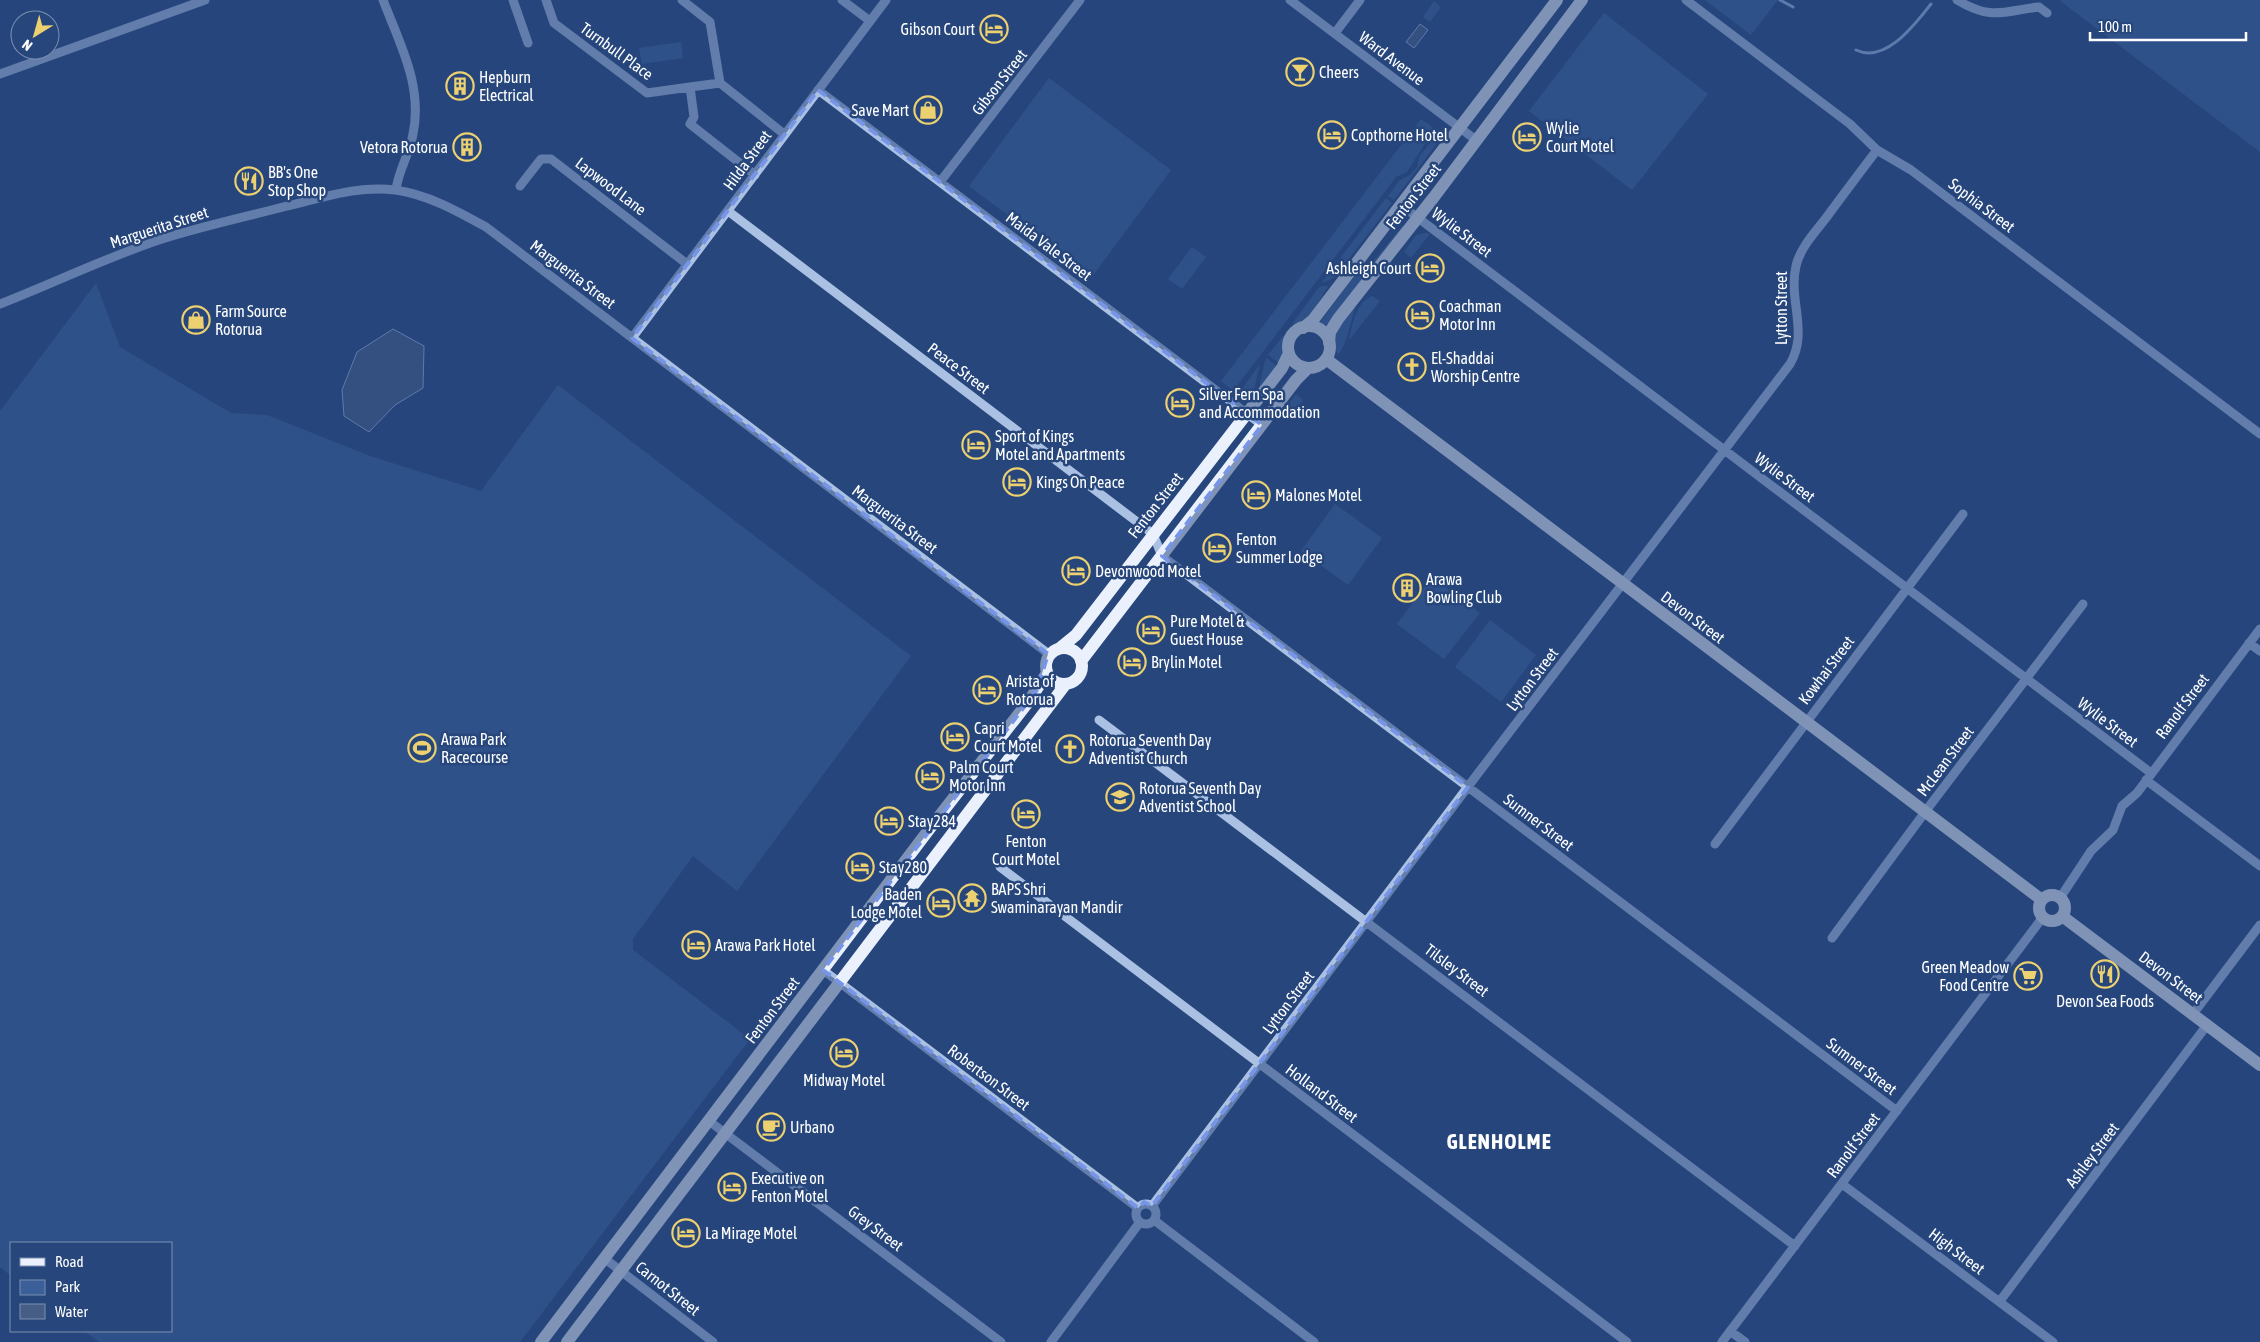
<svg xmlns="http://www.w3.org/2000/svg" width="2260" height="1342" font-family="'Asap Condensed',sans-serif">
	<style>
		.green { fill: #3a5f99 }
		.water { fill: #465e85; stroke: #a0bbe5 }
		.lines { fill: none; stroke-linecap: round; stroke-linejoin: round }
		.stream { stroke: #a0bbe5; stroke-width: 3 }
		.minor { stroke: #abc1e4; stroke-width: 9 }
		.major { stroke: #ebf1fc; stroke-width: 12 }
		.marked { fill: none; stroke: #7795e8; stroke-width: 4; stroke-dasharray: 10 6; stroke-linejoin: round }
		.labels { text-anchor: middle; stroke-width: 5; stroke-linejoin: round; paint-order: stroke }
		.poi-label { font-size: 16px; fill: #fff; stroke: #26467c; text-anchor: start }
		.street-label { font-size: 16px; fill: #fff; stroke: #26467c }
		.district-label { font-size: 21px; font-weight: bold; letter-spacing: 1px; fill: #fff; stroke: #26467c }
	</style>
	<rect width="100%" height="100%" fill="#26467c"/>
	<path class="green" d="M1705,0H1778L1751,35Z
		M2059,0H2260V152Z
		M1434,1L1441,7L1430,22L1423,17Z
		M1604,13L1708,94L1632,190L1529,111Z
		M681,42L683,58L642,64L639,48Z
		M1049,78L1171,170L1091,278L969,186Z
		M1421,119L1431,126L1433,131L1407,172L1396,177L1233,391L1221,381Z
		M1439,132V139L1435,146L1394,200L1388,196L1399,181L1410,175L1417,167L1419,157Z
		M1386,198L1392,203L1335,277L1325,282H1322Z
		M1402,226L1403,227L1326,328L1319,324L1357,272L1376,258Z
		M1426,233L1430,234L1411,258L1404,252L1416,235Z
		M1192,247L1206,257L1182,289L1168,279Z
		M96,283L120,347L231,413L267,415L370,456L481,491L558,385L911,656L737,891L693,856L633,939V950L750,1039L520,1342H99L84,1331H171V1243H11V1276L0,1267V411Z
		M1323,286H1328C1316,304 1316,318 1292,324L1319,287Z
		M1372,296L1380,301L1349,340C1353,323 1355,304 1372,296Z
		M1357,303C1350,320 1349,340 1338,355C1328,333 1345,319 1357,303Z
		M1283,336L1285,337L1280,364L1268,355Z
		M1267,358L1278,367L1258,393L1265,361Z
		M1260,364L1252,398L1243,399L1237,396Z
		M1296,394L1303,400L1287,421L1280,415Z
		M1335,504L1382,538L1348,585L1301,551Z
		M1432,577L1480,613L1444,659L1397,624Z
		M1490,620L1536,655L1501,702L1455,667Z"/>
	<path class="water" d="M1420,24L1428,30L1414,48L1406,42Z
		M393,329L424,346L423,388L395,405L369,432L344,416L342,390L357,352Z"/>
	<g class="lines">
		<path class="stream" d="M1780,0L1793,7
			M1856,50C1886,64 1915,24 1931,4"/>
		<path class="minor" d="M383,0C400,44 423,86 413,134C410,153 398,171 396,190
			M513,0L528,43
			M546,0L554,23L647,93L690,87L694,117L690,124L755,175
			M682,0L710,22L720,83L784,134
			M842,0L870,21
			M1290,0L1476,140
			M1686,0L1850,124L1877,150L1911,170L2260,434
			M1957,0C1992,21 2003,11 2039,7L2047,13
			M1335,33L1360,0
			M0,74L205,0
			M690,87L720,83
			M818,90L1262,425
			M940,182L1080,0
			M520,186L541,159H551L687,264
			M1401,205L2151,773
			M728,211L1153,534L1162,556L1897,1111
			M0,304C54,283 107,257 162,239C203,226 245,217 287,206C322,198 358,185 395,190C427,194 459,212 486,227L1050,655
			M632,338L886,0
			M2249,643L2260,651
			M1099,720L1795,1246
			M2146,780L2260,866
			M1715,844L1963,514
			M1000,867L1627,1342
			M2060,898L2091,851L2113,830L2122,806L2137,793L2260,629
			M1832,938L1931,804L2083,604
			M823,970L1138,1208
			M2193,1014L2260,925
			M709,1121L1001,1342
			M1842,1184L2053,1342
			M1136 1214a10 10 0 1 1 20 0a10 10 0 1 1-20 0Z
			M1152,1206L1476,776L1790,364C1809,332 1788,300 1796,266C1800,248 1815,232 1826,218C1843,195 1860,172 1877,150
			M1154,1220L1314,1342
			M604,1258L713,1342
			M2000,1301L2207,1025
			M1730,1331L1745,1342
			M1051,1342L1140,1222
			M1722,1342L2043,917"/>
		<path class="major" d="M1288 347a21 21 0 1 1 42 0a21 21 0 1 1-42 0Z
			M1303,328L1313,320L1557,0
			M1329,343L1330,332L1338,319L1434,197L1582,0
			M1326,359L2042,900
			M1046 666a18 18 0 1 1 36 0a18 18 0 1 1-36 0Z
			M1060,648L1076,635L1282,368L1289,353
			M1081,661L1296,380L1308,368
			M2039 908a13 13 0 1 1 26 0a13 13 0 1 1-26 0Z
			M2062,916L2260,1065
			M541,1342L937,819L1029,701L1047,673
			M567,1342L1065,685"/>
	</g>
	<path d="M0 0H2260V1342H0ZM818,90L1262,425L1162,556L1468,787L1152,1206L1144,1202L1138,1208L823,970L1037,690L1048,654L632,338Z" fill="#26467c" fill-opacity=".55" fill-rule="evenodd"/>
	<path class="marked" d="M818,90L1262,425L1162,556L1468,787L1152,1206L1144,1202L1138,1208L823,970L1037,690L1048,654L632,338Z"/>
	<defs>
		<g id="hotel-ring" transform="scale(1.4375)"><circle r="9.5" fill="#26467c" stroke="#edd171" stroke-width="1.5"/><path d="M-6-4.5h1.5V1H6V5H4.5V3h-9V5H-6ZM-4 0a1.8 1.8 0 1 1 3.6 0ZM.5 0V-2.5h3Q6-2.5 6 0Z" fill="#edd171"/></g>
		<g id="bar-ring" transform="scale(1.4375)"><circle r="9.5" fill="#26467c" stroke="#edd171" stroke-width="1.5"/><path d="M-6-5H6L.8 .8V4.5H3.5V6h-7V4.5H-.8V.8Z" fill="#edd171"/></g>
		<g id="building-ring" transform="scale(1.4375)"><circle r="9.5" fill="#26467c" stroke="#edd171" stroke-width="1.5"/><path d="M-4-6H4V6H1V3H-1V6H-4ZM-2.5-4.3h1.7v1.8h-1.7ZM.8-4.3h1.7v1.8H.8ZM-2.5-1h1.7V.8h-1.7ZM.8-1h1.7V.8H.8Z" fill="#edd171"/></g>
		<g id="shop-ring" transform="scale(1.4375)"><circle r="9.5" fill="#26467c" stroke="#edd171" stroke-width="1.5"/><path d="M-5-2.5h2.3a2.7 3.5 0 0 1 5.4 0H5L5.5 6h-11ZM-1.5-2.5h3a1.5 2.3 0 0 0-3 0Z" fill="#edd171"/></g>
		<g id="restaurant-ring" transform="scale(1.4375)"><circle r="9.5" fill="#26467c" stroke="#edd171" stroke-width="1.5"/><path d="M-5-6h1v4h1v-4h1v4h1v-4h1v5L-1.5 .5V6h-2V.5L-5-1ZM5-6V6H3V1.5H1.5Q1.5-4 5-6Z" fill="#edd171"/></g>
		<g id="church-ring" transform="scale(1.4375)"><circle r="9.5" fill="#26467c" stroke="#edd171" stroke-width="1.5"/><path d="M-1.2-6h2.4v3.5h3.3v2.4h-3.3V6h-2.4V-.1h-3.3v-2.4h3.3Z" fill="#edd171"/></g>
		<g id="stadium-ring" transform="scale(1.4375)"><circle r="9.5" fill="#26467c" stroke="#edd171" stroke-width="1.5"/><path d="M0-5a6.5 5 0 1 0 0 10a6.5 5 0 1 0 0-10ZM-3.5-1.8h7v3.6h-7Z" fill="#edd171"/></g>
		<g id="school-ring" transform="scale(1.4375)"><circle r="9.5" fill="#26467c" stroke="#edd171" stroke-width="1.5"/><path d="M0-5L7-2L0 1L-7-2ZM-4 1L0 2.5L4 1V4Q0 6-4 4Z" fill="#edd171"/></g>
		<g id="temple-ring" transform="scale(1.4375)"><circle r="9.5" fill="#26467c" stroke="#edd171" stroke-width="1.5"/><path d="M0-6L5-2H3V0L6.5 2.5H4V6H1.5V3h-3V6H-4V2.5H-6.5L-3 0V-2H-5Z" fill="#edd171"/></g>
		<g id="supermarket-ring" transform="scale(1.4375)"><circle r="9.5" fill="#26467c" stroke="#edd171" stroke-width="1.5"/><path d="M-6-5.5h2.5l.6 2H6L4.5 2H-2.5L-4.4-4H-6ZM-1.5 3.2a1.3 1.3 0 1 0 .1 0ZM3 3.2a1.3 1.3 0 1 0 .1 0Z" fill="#edd171"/></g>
		<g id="cafe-ring" transform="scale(1.4375)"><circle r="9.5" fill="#26467c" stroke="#edd171" stroke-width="1.5"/><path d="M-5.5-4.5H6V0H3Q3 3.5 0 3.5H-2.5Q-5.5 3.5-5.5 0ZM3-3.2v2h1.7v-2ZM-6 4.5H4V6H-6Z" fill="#edd171"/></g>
	</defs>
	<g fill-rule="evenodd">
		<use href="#hotel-ring" x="994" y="29"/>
		<use href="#bar-ring" x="1300" y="72"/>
		<use href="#building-ring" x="460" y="86"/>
		<use href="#shop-ring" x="928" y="110"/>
		<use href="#hotel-ring" x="1332" y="135"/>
		<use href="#hotel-ring" x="1527" y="137"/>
		<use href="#building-ring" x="467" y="147"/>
		<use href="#restaurant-ring" x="249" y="181"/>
		<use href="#hotel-ring" x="1430" y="268"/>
		<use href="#hotel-ring" x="1420" y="315"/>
		<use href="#shop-ring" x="196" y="320"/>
		<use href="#church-ring" x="1412" y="367"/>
		<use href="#hotel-ring" x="1180" y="403"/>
		<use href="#hotel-ring" x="976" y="445"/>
		<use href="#hotel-ring" x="1017" y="482"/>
		<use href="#hotel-ring" x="1256" y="495"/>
		<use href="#hotel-ring" x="1217" y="548"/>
		<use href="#hotel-ring" x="1076" y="571"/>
		<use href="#building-ring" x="1407" y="588"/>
		<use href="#hotel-ring" x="1151" y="630"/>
		<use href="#hotel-ring" x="1132" y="662"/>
		<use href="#hotel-ring" x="987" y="690"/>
		<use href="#hotel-ring" x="955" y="737"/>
		<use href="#stadium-ring" x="422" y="748"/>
		<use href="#church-ring" x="1070" y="749"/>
		<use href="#hotel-ring" x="930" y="776"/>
		<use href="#school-ring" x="1120" y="797"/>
		<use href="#hotel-ring" x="1026" y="814"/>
		<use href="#hotel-ring" x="889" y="821"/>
		<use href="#hotel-ring" x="860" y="867"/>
		<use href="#temple-ring" x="972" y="898"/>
		<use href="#hotel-ring" x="941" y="903"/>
		<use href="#hotel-ring" x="696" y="945"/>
		<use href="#restaurant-ring" x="2105" y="974"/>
		<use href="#supermarket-ring" x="2028" y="976"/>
		<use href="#hotel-ring" x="844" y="1053"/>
		<use href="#cafe-ring" x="771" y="1127"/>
		<use href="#hotel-ring" x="732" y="1187"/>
		<use href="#hotel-ring" x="686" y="1233"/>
	</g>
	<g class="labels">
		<g class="poi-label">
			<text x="975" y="35" text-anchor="end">Gibson Court</text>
			<text x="1319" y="78">Cheers</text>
			<text x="479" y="83">Hepburn<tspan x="479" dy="18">Electrical</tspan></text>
			<text x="909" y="116" text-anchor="end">Save Mart</text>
			<text x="1546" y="134">Wylie<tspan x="1546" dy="18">Court Motel</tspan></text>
			<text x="1351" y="141">Copthorne Hotel</text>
			<text x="448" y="153" text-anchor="end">Vetora Rotorua</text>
			<text x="268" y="178">BB's One<tspan x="268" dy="18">Stop Shop</tspan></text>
			<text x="1411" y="274" text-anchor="end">Ashleigh Court</text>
			<text x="1439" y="312">Coachman<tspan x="1439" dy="18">Motor Inn</tspan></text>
			<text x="215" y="317">Farm Source<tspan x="215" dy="18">Rotorua</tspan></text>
			<text x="1431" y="364">El-Shaddai<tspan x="1431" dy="18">Worship Centre</tspan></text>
			<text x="1199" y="400">Silver Fern Spa<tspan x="1199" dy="18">and Accommodation</tspan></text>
			<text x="995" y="442">Sport of Kings<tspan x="995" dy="18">Motel and Apartments</tspan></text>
			<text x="1036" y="488">Kings On Peace</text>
			<text x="1275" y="501">Malones Motel</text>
			<text x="1236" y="545">Fenton<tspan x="1236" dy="18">Summer Lodge</tspan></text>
			<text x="1095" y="577">Devonwood Motel</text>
			<text x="1426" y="585">Arawa<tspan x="1426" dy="18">Bowling Club</tspan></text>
			<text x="1170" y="627">Pure Motel &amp;<tspan x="1170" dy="18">Guest House</tspan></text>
			<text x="1151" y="668">Brylin Motel</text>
			<text x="1006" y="687">Arista of<tspan x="1006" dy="18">Rotorua</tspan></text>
			<text x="974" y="734">Capri<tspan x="974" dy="18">Court Motel</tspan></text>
			<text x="441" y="745">Arawa Park<tspan x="441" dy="18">Racecourse</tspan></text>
			<text x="1089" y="746">Rotorua Seventh Day<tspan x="1089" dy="18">Adventist Church</tspan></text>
			<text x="949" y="773">Palm Court<tspan x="949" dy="18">Motor Inn</tspan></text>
			<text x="1139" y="794">Rotorua Seventh Day<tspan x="1139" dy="18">Adventist School</tspan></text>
			<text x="908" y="827">Stay284</text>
			<text x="1026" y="847" text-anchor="middle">Fenton<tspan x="1026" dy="18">Court Motel</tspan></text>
			<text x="879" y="873">Stay280</text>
			<text x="991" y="895">BAPS Shri<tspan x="991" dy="18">Swaminarayan Mandir</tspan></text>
			<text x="922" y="900" text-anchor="end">Baden<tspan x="922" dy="18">Lodge Motel</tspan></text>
			<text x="715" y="951">Arawa Park Hotel</text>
			<text x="2009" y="973" text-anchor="end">Green Meadow<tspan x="2009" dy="18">Food Centre</tspan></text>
			<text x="2105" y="1007" text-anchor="middle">Devon Sea Foods</text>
			<text x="844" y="1086" text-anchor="middle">Midway Motel</text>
			<text x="790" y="1133">Urbano</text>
			<text x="751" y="1184">Executive on<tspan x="751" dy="18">Fenton Motel</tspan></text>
			<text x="705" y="1239">La Mirage Motel</text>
		</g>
		<g class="street-label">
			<text transform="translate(617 51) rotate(36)" y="6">Turnbull Place</text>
			<text transform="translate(1392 58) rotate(37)" y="6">Ward Avenue</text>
			<text transform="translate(999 82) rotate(-52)" y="6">Gibson Street</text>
			<text transform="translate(747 160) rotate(-54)" y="6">Hilda Street</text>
			<text transform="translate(611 186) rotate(37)" y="6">Lapwood Lane</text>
			<text transform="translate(1413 196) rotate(-52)" y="6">Fenton Street</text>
			<text transform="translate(1982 205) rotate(37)" y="6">Sophia Street</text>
			<text transform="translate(159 227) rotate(-18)" y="6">Marguerita Street</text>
			<text transform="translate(1462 232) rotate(37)" y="6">Wylie Street</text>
			<text transform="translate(1049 246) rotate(37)" y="6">Maida Vale Street</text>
			<text transform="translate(573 274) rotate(37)" y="6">Marguerita Street</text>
			<text transform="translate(1781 308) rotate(-90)" y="6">Lytton Street</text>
			<text transform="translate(959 368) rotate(37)" y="6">Peace Street</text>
			<text transform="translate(1785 477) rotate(37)" y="6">Wylie Street</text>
			<text transform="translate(1155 505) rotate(-52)" y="6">Fenton Street</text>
			<text transform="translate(895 519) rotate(37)" y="6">Marguerita Street</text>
			<text transform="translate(1693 617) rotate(37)" y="6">Devon Street</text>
			<text transform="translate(1826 670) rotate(-53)" y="6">Kowhai Street</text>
			<text transform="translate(1532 679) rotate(-53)" y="6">Lytton Street</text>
			<text transform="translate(2182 706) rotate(-53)" y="6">Ranolf Street</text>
			<text transform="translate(2108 722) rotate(37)" y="6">Wylie Street</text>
			<text transform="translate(1945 761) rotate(-53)" y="6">McLean Street</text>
			<text transform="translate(1539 822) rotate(37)" y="6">Sumner Street</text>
			<text transform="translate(1457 970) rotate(37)" y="6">Tilsley Street</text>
			<text transform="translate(2171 977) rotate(37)" y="6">Devon Street</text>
			<text transform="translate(1288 1002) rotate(-53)" y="6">Lytton Street</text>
			<text transform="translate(772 1010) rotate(-53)" y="6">Fenton Street</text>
			<text transform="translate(1862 1066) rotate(37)" y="6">Sumner Street</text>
			<text transform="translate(989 1077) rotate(37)" y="6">Robertson Street</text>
			<text transform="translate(1322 1093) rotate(37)" y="6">Holland Street</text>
			<text transform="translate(1853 1145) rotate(-53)" y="6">Ranolf Street</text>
			<text transform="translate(2092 1155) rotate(-53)" y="6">Ashley Street</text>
			<text transform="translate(876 1228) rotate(37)" y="6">Grey Street</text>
			<text transform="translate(1957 1251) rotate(37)" y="6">High Street</text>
			<text transform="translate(668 1288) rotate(38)" y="6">Carnot Street</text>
		</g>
		<g class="district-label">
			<text x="1499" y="1149">GLENHOLME</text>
		</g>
	</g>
	<rect x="10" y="1242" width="162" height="90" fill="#26467c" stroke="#7d90b0"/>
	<rect x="20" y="1258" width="25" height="8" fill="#ebf1fc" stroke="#7d90b0"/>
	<text x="55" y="1267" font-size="15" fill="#ffffff">Road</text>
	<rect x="20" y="1280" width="25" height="15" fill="#3a5f99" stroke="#7d90b0"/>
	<text x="55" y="1292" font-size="15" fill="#ffffff">Park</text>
	<rect x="20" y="1304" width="25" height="15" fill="#465e85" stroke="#7d90b0"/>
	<text x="55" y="1317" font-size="15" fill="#ffffff">Water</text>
	<g transform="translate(35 35) rotate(217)"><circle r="24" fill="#26467c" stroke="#7d90b0"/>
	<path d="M0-4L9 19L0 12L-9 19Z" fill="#edd171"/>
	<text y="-8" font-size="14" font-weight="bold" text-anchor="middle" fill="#ffffff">N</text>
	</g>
	<path d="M2090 32v8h156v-8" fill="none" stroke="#ffffff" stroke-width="2.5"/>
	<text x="2098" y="32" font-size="15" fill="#ffffff" stroke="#26467c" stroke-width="4" paint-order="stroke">100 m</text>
</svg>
